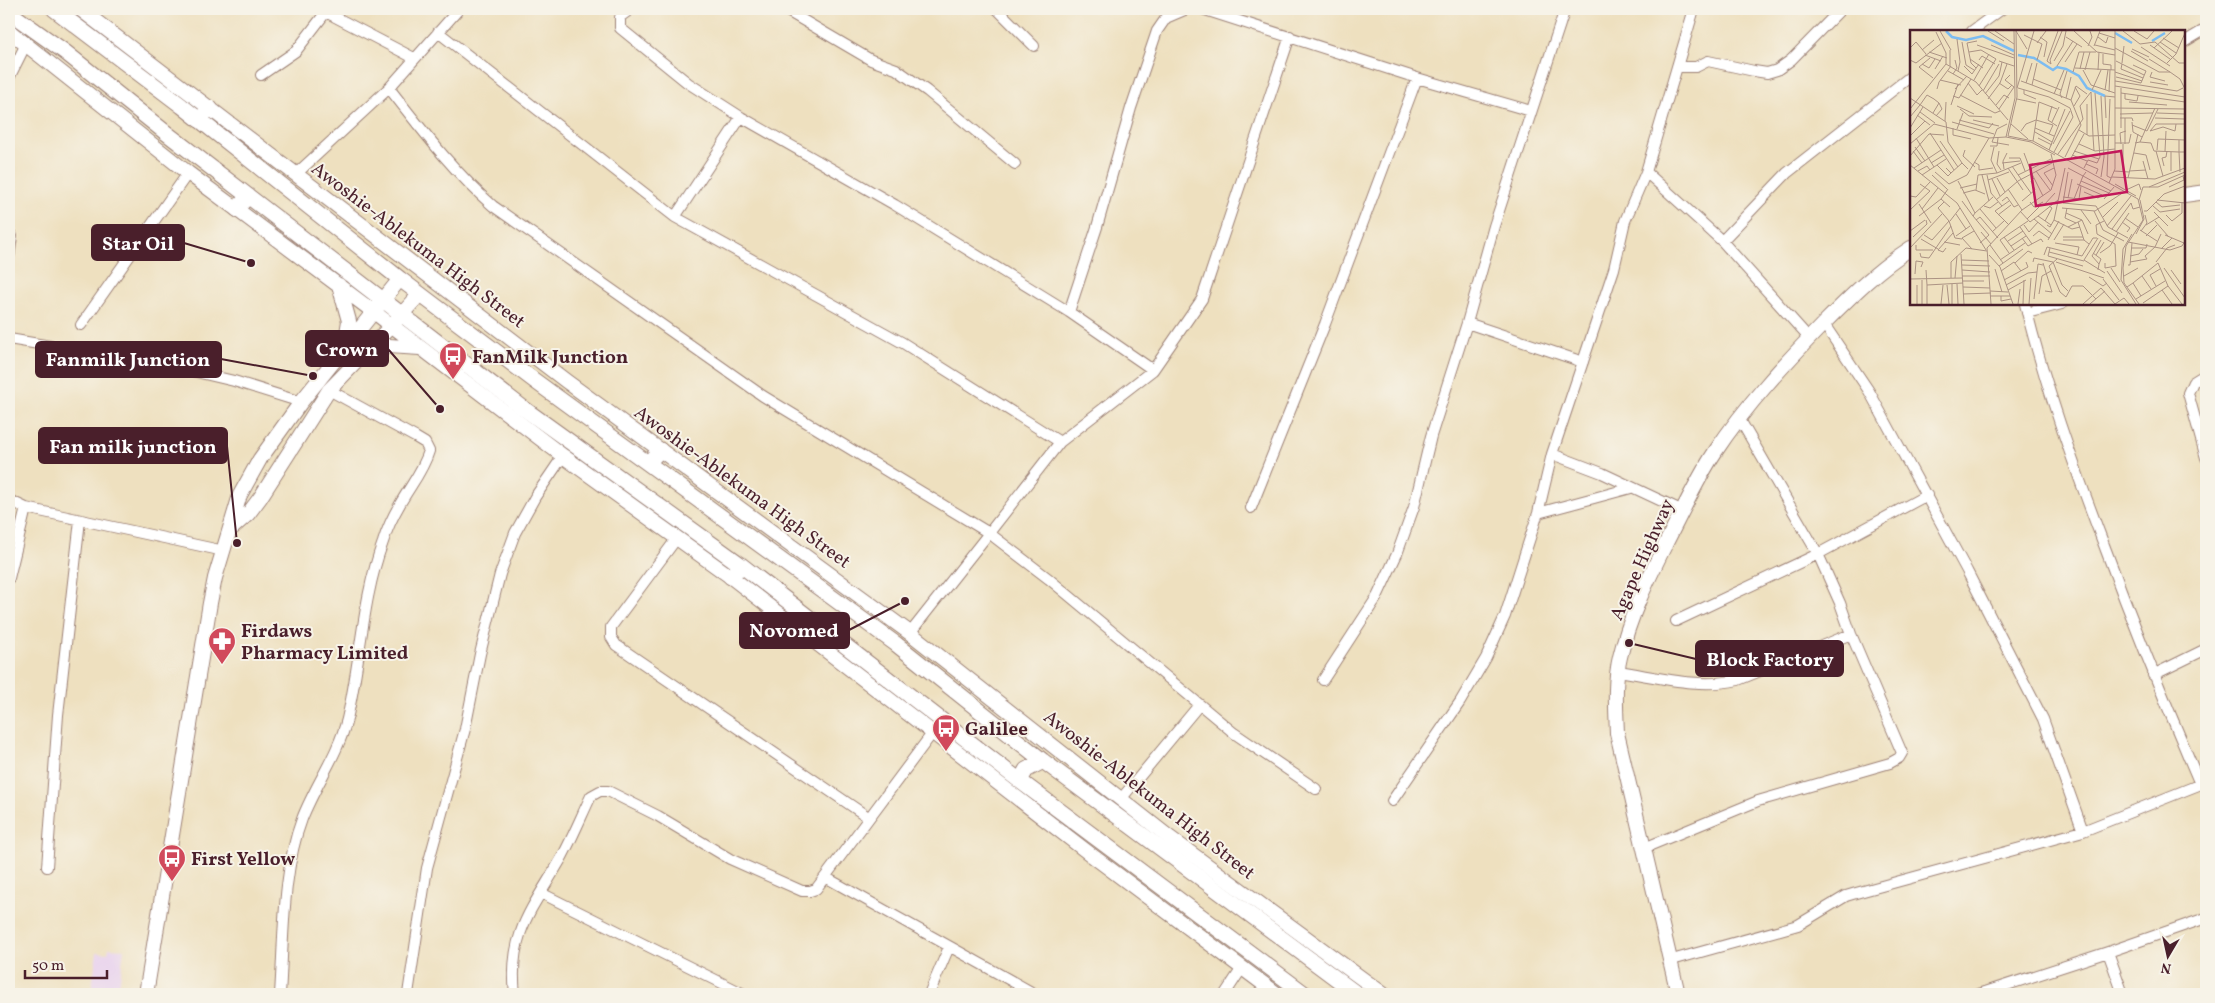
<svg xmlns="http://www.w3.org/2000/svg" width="2215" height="1003" font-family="Vollkorn,serif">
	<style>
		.built { fill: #e8d2ee }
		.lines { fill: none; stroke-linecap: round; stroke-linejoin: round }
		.street-casing { stroke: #9c8075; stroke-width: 12 }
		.secondary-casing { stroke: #9c8075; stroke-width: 16 }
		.primary-casing { stroke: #9c8075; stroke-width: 17 }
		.street { stroke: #fff; stroke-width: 10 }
		.secondary { stroke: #fff; stroke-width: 14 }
		.primary { stroke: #fff; stroke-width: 15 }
		.labels { text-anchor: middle; stroke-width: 4; stroke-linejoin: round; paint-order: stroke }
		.street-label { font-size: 19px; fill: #4a1f2b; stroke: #f7f3e8 }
		.poi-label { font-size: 19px; font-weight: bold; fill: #4a1f2b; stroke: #f7f3e8; text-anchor: start }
		.inset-river { fill: none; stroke: #7cbcf1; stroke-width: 2.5 }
		.inset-road { fill: none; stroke: #ac9384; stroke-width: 1 }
		.view { fill: #c2185b; fill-opacity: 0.15; stroke: #c2185b; stroke-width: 2.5 }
		.inset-edge { fill: none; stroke: #4a1f2b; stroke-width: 2.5 }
		.leader { fill: none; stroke: #4a1f2b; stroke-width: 2 }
		.callout-dot { fill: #4a1f2b; stroke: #f7f3e8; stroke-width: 2 }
		.callout { fill: #4a1f2b; stroke: #4a1f2b; stroke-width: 2 }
		.callout-label { font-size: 20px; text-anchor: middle; font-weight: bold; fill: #fff }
	</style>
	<rect width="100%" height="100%" fill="#f7f3e8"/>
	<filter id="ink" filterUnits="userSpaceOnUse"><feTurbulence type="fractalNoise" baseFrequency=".02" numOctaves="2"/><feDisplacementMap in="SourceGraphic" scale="10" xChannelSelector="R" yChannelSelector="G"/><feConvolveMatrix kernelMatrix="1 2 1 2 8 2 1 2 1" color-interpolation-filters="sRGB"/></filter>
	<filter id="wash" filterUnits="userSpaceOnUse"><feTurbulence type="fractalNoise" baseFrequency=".0096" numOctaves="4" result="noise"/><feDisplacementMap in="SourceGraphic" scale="20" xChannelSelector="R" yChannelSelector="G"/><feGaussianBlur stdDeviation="1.12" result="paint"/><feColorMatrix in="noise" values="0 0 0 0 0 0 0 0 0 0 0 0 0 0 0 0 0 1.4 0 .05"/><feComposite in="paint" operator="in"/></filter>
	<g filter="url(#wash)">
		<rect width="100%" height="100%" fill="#eee0bf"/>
		<path class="built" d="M109,948L124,949L118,994H91L97,952L108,953Z"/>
	</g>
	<g filter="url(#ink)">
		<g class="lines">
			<g class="street-casing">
				<path id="street" d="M320,9L414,58
					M631,9L620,17V28L688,83L741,117L895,205L1069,312L1153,370
					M784,9L871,60L896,69L927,91L1015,164
					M997,9L1034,46
					M1202,9L1417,78L1531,111
					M1972,31L2002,9
					M438,32L675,217L903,343L1060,442L989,533L1049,579L1234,733L1316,789
					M2184,42L2206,29
					M1678,67H1696L1708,61L1754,71L1767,73L1777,70L1791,60L1841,9
					M261,75L296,51L326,12
					M9,78L26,44
					M389,88C422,130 453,171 493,206L763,396L989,533L910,633
					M1646,172L1722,241L1809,338
					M295,175L389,88L459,9
					M675,217L741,117
					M9,234L12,236L9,258
					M1722,241L1787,173L1911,76
					M2025,304C2045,386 2074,466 2104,545C2134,626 2166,705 2200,784
					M1069,312L1097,227L1131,108L1157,31L1166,18L1187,9
					M2027,313L2062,304
					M1467,323L1583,362
					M1824,324L1869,391L1967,571L2043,719L2083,831
					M81,325L188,173
					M9,339L175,367L234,381L301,402
					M2206,374L2193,382L2188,393L2206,458
					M1060,442L1153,370L1202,299L1290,36
					M1552,454L1602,473L1683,511
					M9,500L26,508L224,551
					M1251,508L1325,324L1417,78
					M1538,513L1631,488
					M677,538L611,627V637L616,645L868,817
					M9,578L26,508
					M1676,621L1818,554L1927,495
					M1618,671C1658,677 1698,689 1738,680L1851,634
					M2153,675L2206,649
					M1323,680L1377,597L1397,554L1414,507L1431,436L1467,323L1494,226L1565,9
					M1121,799L1199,705
					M1392,801L1460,702L1486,658L1505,616L1538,513L1552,454L1614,269L1625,221L1646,172L1694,9
					M1644,848L1758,801L1890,763L1899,758L1902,753L1851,634L1840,603L1818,554L1739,418
					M47,867L58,715L80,520
					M825,877L1035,994
					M541,893L744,994
					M2108,952L2123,994
					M1672,960L1798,925L1846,896L1856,893L2083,831L2206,782
					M280,994C284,938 282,872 302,819C315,785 338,755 347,719C361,660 362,599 383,542C387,529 393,516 400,504C410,486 423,471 429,451L425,443L415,437L329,390
					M408,994L427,868L465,729L480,654L500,574L515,533L535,497L563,456
					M515,994C508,933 533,908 561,859C572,839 581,817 591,796L600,791H608L658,816L730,859L802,891H810L816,889L934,731
					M929,994L949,947
					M1225,994L1242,968
					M1979,994L2108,952L2206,918"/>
			</g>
			<g class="secondary-casing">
				<path id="secondary" d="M80,9L566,381L910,633L1170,838L1383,994
					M9,31L188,173L374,312L563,456L731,577L1090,854L1277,994
					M2184,195L2206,192
					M339,285L349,321L345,345
					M366,355L389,346L420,348
					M231,529L248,514L260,498L329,390L392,325L420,294
					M146,994L210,603L215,578L240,495L260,459L301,402L400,279
					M1678,994L1617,733C1616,708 1614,682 1620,657C1629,618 1647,581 1665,545C1681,514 1696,481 1715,452C1746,405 1786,362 1825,322C1852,295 1878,269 1911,248"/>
			</g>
			<g class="primary-casing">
				<path id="primary" d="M54,9L182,106L400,279L535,381L896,644L1043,761L1357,994
					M9,12L65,52L165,132L523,408L741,565L1020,781L1305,994
					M199,120L210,108
					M237,209L248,196
					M648,463L660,450
					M731,577L741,565
					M1020,781L1026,770L1043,761"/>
			</g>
			<use href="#street" class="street"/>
			<use href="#secondary" class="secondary"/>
			<use href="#primary" class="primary"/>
		</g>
	</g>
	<defs>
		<g id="bus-pin" transform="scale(1.4375)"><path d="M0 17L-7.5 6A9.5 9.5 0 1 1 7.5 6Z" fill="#d1495b" stroke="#f7f3e8"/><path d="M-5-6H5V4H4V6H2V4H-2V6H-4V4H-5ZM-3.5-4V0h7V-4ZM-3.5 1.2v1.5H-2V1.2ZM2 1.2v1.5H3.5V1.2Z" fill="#fff"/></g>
		<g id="pharmacy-pin" transform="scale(1.4375)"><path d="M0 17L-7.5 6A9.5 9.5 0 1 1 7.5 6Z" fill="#d1495b" stroke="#f7f3e8"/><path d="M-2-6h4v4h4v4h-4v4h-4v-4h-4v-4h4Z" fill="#fff"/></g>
	</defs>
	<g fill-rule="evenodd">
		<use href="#bus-pin" x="453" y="356"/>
		<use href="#pharmacy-pin" x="222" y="641"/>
		<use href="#bus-pin" x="946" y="728"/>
		<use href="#bus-pin" x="172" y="858"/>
	</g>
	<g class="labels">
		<g class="street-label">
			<text transform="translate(419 244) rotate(37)" y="7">Awoshie-Ablekuma High Street</text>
			<text transform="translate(743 486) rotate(36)" y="7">Awoshie-Ablekuma High Street</text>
			<text transform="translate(1641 559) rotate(-66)" y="7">Agape Highway</text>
			<text transform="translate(1150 794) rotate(38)" y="7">Awoshie-Ablekuma High Street</text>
		</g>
		<g class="poi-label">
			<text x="472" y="363">FanMilk Junction</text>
			<text x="241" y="637">Firdaws<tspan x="241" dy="22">Pharmacy Limited</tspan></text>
			<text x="965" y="735">Galilee</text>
			<text x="191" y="865">First Yellow</text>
		</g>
	</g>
	<g transform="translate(1910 30)">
		<rect width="275" height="275" fill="#eee0bf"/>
		<path class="inset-river" d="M36,1L42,7L56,10L73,6L104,21M205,3L222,13M242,11L255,3M108,25L124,28L143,40L147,37L156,39L169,46L177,58L195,66"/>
		<path class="inset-road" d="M30,1L41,20M78,1L94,11M85,1L104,14M106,1L117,19M106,1L107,67L98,106L123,111L228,169L233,190L216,216L213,238L214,253L229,274M148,1L137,31L141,34L140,30L152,1M164,1L187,22L205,25M213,1L230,14L245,12L269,33H275M224,1L237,9L244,1M189,3L205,8M114,5L132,14L127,30M130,7L137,12L134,27M156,7L172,17M188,7L196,13L198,7M253,8L269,18M47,9L50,32L48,41M52,12L56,35L64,40M250,12L266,23M127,13L136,1M67,15L104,28M81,15L104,25M185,15L205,20M240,15L260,29M178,16L182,7L180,1M184,16L190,1M231,17L260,36M0,18L6,12L16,24M205,18L249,42H260L270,49L275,59M244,18L262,1M222,19L239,27M12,20L24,10M40,20V36M221,21L238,31M19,22L37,28M59,22L71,20L86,29L69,56M193,24V34L201,35V40M15,25L31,31M20,28L9,37L23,48M60,29L73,38M239,29L260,42M0,30L6,33L32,13M69,30L72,26L85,34M89,31L104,36M144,31L153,16L156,1M206,31L234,45M155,32L167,14M212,33L214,16M257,33L266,24L275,3M12,34L19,38L25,29M36,34L66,52L98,90M212,34L211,39L233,48M54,36L62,44L69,34M147,36L163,11M66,38L61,33L57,13L67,11M165,38L205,40M25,39L33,26M170,39L174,22M173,40L181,55L205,63M175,40L180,22M188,40L189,22M38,41L54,50M163,42L169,22H186M205,42L232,51M242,42L240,47L255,51M43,44L47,38L45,30M100,45L95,50L104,57M206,47L231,53L236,41L223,35M123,49L151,60M30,50L51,55M64,50L79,24M111,51L122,55L127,33M205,51L267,61L273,58M240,52L258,55M58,53L67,65L72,60M89,53L98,59L102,55M116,53L122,33M122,55L161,70M205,56L275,67M107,58L124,1M108,58L139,67L160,78L163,87L144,122M27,59L29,52L41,36M45,59L57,46M114,60V64L126,69M182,60L191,40M195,60L198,40M73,61L89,34M181,62L183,106M199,62L200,40M211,63L275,72M75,64L89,46L92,32M144,64L154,40M215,64V69L227,71L228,66M50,65L85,83L90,81M43,66L49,68L61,49M191,66L194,127L191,147M0,68L36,92L38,112L52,133M152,68L150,64L157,41M156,68L161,47M78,69L90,53L97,34M107,69L126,73M200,69L197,146L201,148M219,72L257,75M177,74V105M10,75L17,65L24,69L29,73L23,83M41,75L48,54M86,75L94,65L99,68M47,76L64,84M142,76L138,90L147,96M164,76L170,66L165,57M205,78L275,79M0,79L36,34V23L26,2M50,79L59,86L82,87M89,79L104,57M10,82L25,93M247,83L275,84M210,84L243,83M7,85L20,95M26,86L32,79L29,73M0,87L10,75M196,88L195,66L205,67M210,88H222L223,91M215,88V114M245,88L274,89M49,90L79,98L83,93M63,90L89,96M126,90L143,95L139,104M35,91L36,72M42,92L84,104M142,92L149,77M222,92L223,102L232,107M97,94L87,99L82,112L99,115M101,94L118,109M266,94L265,101L253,97L240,101L246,94H275M222,95L237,101L248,79M0,98L13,77M43,98V105L61,109M125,98L144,106M211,98V58M47,99L53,83M169,100L179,106L205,105M111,101L116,94L126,90M125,102L142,112M20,103L44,140M0,106L15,91M183,106L184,121M96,107L121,112L145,125M96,107L105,68L104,1M6,108L24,137M128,108L142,115M269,110V122H275M30,111L48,137M123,111L129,72L147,79M230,112L241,113L244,121L269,122L270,142M205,113H219L221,104M225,113L230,112L245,78M0,114L24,94L79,108L96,107M143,114L160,81M169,114L185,121L205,119M211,114L210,103L216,101M80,116H87L88,108M5,117L15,131M84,117L81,130L87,143M55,120L53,126L65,137M139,120L155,79M247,120L248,109L275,110M3,121L12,133M89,121L87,134L91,140M164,121L189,129M246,121L253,146M255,121L256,101M261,122V141M114,123L120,139M224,123L236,125L240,140M148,124L173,89L170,76L181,62M162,125L177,131M0,126L19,104L34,105M155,127L171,95L161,70L166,56L177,64M99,128H110L115,141M160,130L174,104M233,131L238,149M64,132L69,135V140L83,138M21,133L34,125M92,133L110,131M176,134L188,139L186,144M0,135L47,173L76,220M27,135L38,146L41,143M102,136L111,149M254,136L252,128L256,127L257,121M4,138L31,120M36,138L41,143L52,133L58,139M98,138L113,160M158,138L173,146L171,151L199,163M174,138L178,130L187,133L190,127L185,63M94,139L93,131L97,123M8,141L17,136L20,140M126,141L140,160M204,141L219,142M213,141V114M219,141L236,140M25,142L39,154L57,145L79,108M176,142L173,146L201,161M122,144L133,166M12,145L36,129M22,145L37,159M72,145L79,171M77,145L81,163L92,176M108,145L141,129M202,147L245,149L275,138M87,148L95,162M218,148L228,104M82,149L90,166M111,149L121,163M78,150L99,142M48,151L65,183L63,186L79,205L70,213M199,153L205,139V1M167,154L192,165M205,154L226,166M143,156L134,143L144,138M239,157L275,142M259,157L274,150L273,146M50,158L67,154M38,159L31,169L40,177M98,159L112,180M66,160L68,145L87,143L111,133M216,160L229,154L231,160M174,162L188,168L192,165M53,163L65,160L75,164M0,166L6,167L20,152M153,167L169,169L171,156M158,168L162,149M164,169L171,151M194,169L204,157M86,170L108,151L142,133M229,170L233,157H248L275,145M247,170L275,173M52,171L63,186M92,171L97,167L104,177L108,175M112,171L125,160L121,151L124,148M34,172L28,178L39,191L45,208L52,209M120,172L124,177L133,172M246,172L252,177L270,175M153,173L186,176L198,197L218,208M153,173L158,142M9,174L21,193M134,175L145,163M74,176L80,178L88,172M243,176L250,182L270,179M152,178L185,181L214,162M157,178L155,188L166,193M12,179L28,158M70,179L86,198M0,180L20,161L10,154M171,180L181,194M110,181L120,192L128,186L141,195M184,181L193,200L214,211M234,181H237L254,164L275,156M244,182L258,196M65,183L83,167M156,183L172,190L178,204M46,184L56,199M88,185L101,175M256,185L262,191L272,183V172M9,186L31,169M128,186L148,170M193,187L208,172M215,188L228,197M117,189L129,177M124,189L142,204M66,190L70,187L88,208M144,190L162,199L170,197M40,191L50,178M135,191L142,178L139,176M245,191L258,206M168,192L174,210L179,214M212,192L220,198L217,202M99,195L85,181L99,171M114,195L119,202L128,192M137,195L140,197L144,190L155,138M236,195L249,187M197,196L221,166M110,197L122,214M158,197L172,190M202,199L221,173L223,179L230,177M230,200L247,211M0,201L15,190M231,201L237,193L235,185M71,202L81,214M82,202L94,191M206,202L219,183M187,204L205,214L206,236M187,204L186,195L194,191M222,204L213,219L211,250L226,274M226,204L234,189L230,170M14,205L22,210L39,191M255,205L274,213M46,206L60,196M123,206L129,201L139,208M236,206L247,195M3,207L17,194L16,190M94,207L104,220M153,207H173M112,208L118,216L131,209L133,212M11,209L28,219M90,210L118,191M90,210L99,223M138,210L149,191M144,210L154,194M153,210H174M98,211L113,201M34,212L50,215M218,212L260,220L272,216L275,211M145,213L169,217L167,225M6,215V220H23M80,215L93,233M101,216L116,206M0,218L32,184M36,218L33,222L28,220L43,203M140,218L138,226L173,236M221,218H236L237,214M62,219L52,208L64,201M251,219L262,208M139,222L174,231M10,223L11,227L19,228L41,196M183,223L191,229L189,234M190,223L200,216L208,203M51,224L54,274M79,225L90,237L103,274M134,225L137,217L172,226L183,208H187M186,225L194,212M220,226L229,224L233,219M147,229L139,236L150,262L156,267L162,256H173L186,269M52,230L79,231M90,230L115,213M174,230L188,208M174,230L195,243M123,232L124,228L143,232L152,255L158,261M146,232L194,248M220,232L237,229L235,226L245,217L251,204M246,232L257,218L265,215M105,233L118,221L122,223M133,233L142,262L135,261M195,233V238L206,236M52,235L80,236M218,235H220L222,213M89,236L113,219M201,238L210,252M254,238L275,268M85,239L92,262M16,240L17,255L53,253M52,240L80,242M188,240L189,234L182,226L191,210M261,240L271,254M91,241L104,232L111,241M197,241L212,263M5,244L6,231L13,232L11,237M52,246H80M214,246L228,238M232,246L241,259M179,247L193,256L197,253M41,248V232L56,218L77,221M45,248L47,226M0,249L52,248M193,249L209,270M94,250L118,237L116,232M52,251H74M223,253L248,233L258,256L272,274M42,254V274M47,254L48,274M37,255L39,274M96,255L118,243L127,242L128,234L133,235M246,256L240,245L250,239M53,257L80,258M217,257L223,253L231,266M98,260L116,250M252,260L262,274M80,261L98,262M53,264L81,263M129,264L132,246L141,241M80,266H100M91,266V271L101,269M124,269L127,242M226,269L255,251M233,273L258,256M7,274V255M12,274V250M17,274V255M31,274L33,255M81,274L77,218L112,180L141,160L146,145L141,124M108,274L110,259M113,274L114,250M119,274L121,248M173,274L191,258L205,274M180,274L195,261M205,274L214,268L219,274"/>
		<path class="view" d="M211,121L217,162L126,176L120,135Z"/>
		<rect width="275" height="275" class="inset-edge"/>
	</g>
	<path class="leader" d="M251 263L184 243M440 409L388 349M313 376L221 359M237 543L227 446M905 601L849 630M1629 643L1696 659"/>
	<g class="callout-dot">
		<circle cx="251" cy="263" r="5"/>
		<circle cx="440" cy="409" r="5"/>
		<circle cx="313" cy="376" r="5"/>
		<circle cx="237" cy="543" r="5"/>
		<circle cx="905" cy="601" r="5"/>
		<circle cx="1629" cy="643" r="5"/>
	</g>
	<g class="callout">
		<rect x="92" y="225" width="92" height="35" rx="5"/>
		<rect x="306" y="331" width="82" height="35" rx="5"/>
		<rect x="36" y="342" width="185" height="35" rx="5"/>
		<rect x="39" y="428" width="188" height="35" rx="5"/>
		<rect x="740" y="613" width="109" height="35" rx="5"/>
		<rect x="1696" y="641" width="147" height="35" rx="5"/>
	</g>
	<g class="callout-label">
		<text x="138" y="250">Star Oil</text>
		<text x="347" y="356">Crown</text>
		<text x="128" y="366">Fanmilk Junction</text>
		<text x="133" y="453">Fan milk junction</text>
		<text x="794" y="637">Novomed</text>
		<text x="1770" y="666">Block Factory</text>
	</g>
	<rect width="2215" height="1003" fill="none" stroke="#f7f3e8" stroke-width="30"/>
	<g transform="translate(2168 956) rotate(189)" stroke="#f7f3e8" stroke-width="4" paint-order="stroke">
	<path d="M0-4L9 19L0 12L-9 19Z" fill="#4a1f2b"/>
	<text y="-8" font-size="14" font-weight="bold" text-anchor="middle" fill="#4a1f2b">N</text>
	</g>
	<path d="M25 970v8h82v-8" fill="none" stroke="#4a1f2b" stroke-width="2.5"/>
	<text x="32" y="970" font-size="15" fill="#4a1f2b" stroke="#f7f3e8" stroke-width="4" paint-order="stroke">50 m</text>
</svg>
